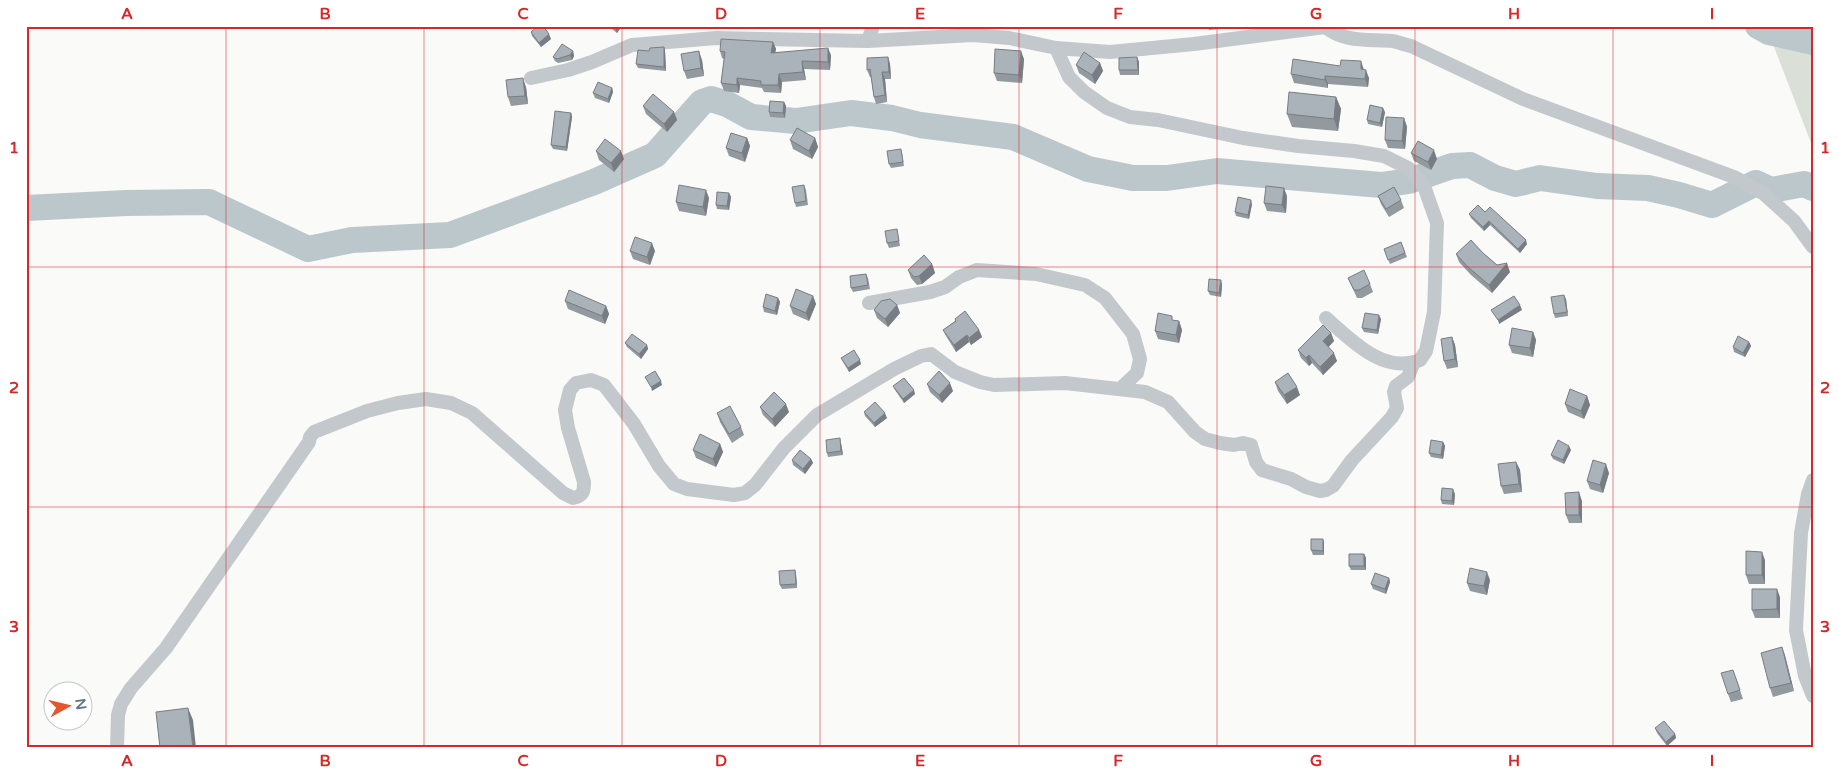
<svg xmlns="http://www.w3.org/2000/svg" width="1839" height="774" font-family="'Varela Round',sans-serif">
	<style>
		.green { fill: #dadfd7 }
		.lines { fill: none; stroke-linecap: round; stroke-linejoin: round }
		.river { stroke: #bbc7cb; stroke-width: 26 }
		.minor { stroke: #c3c8cc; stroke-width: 14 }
		.wall { fill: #929a9f }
		.shaded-wall { fill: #777d82 }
		.building { fill: #aab3b9; stroke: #777d82 }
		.grid { fill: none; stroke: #d62828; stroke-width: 1; stroke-opacity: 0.55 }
		.neatline { fill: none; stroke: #d62828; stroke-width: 2 }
		.grid-label { font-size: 16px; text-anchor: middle; font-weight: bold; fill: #d62828 }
	</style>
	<rect width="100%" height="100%" fill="#fafaf8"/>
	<path class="green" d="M1766,26H1813V148Z"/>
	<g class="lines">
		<path class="river" d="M1758,26L1769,32L1813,42
			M26,208L126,203L209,202L308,249L352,240L450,235L594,182L655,155L702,102L711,99L727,104L751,117L796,121L851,113L892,118L920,125L1013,137L1088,169L1133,178H1167L1217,171L1381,185L1409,181L1452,166L1470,165L1495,178L1516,184L1540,178L1597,186L1648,188L1679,195L1712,205L1756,183L1771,190L1804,184L1813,188"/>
		<path class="minor" d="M1324,26C1344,43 1368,39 1392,41C1399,42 1405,45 1411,46L1523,99L1734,177L1763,193L1794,221L1813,247
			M868,41L873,26
			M1056,48L1069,77L1084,92L1107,108L1130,117L1158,120L1243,138L1298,146L1354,151L1384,156L1408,168L1424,186L1437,223L1434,312L1426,351L1420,360C1384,375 1351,340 1326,318
			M531,78L568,70L592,62L632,45L716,38L868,41L973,35L1009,38L1056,48L1110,52L1194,44L1325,27
			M869,303L930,292L945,287L959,277L977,270L1036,274L1085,285L1105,298L1133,334L1140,359L1137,373L1120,389
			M1813,480L1808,494L1801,533L1796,630L1805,676L1813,696
			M117,748L118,715L121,704L131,688L166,648L309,442L310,437L314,432L367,411L398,403L426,399L451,403L472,413L563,493L573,498C583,496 584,492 584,482L568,428L565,410L570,390L576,383L591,380L604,385L634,424L659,466L674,484L687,489L734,495L745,493L755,485L784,448L817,415L894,369L921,356L931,354L955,372L980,382L994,385L1065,383L1145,392L1168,402L1195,432L1205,439L1220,443L1234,445L1243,443L1251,445L1256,462L1262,470L1291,479L1306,487L1320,491L1326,490L1333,486L1352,460L1392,417L1397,408L1394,392L1396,386L1408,377L1414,362"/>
	</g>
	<path class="wall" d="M608,26H622L617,33Z
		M1207,26H1246L1209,30Z
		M531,32L551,39L541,47L532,36Z
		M773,42L776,49L775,52L831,55L830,70L804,69L806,80L782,82L781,93L764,92L762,88L740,85L739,93L724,91L721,83L724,59L722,58L720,51Z
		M664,47L665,51L666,71L638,68L636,64L649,51Z
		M573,51L574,56L572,60L558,63L555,61L553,57Z
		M888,57L890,64L891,79H885L887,102L876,104L874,97L871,77H870L867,70Z
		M1137,57L1139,62V75H1120L1119,70Z
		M1024,59L1022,83L997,81L994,73Z
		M702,60L704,76L687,79L684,71Z
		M1100,63L1103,71L1095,84L1079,73L1076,65Z
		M1364,69L1369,78L1368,87L1328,84V88L1294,83L1291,74Z
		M526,87L528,104L511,106L508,97Z
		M612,88L613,92L609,103L595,98L593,93Z
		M1336,97L1341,109L1338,131L1292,127L1287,114Z
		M784,102L786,106L785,118L770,117L769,112Z
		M643,106L674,112L677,120L667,132L646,114Z
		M1385,112L1382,127L1368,124L1367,120Z
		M571,113L572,117L567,151L553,149L551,145Z
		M1404,118L1407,127L1405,149L1388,148L1385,140Z
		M747,138L750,146L745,162L729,156L726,148Z
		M815,138L818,147L812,159L793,149L790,140Z
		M596,151L624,159L614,172L599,160Z
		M902,153L904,166L891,168L889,164Z
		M1411,153L1437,159L1431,170L1414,161Z
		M804,185L806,190L808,205L796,207L795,203Z
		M729,193L731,197L729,210L717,209L716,205Z
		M1287,196L1286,213L1267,211L1264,203Z
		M1378,196L1401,200L1404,208L1389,217L1381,204Z
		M709,198L706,216L679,211L676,202Z
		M1252,204L1249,219L1236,216L1235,212Z
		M1485,212L1527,244L1520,253L1490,225L1484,231L1471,218L1469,214Z
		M897,229L900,246L889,248L887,243Z
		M1401,242L1407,257L1390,264L1384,249Z
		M630,251H655L650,265L633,259Z
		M1483,253L1497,265L1510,272L1492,293L1471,275L1459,262L1456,254Z
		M932,264L935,273L922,284L917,285L911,278L908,270Z
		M866,274L868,278L870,289L853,292L851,288Z
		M1348,278L1370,284L1373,292L1362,298H1357Z
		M1222,284L1221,297L1210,295L1208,291Z
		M813,296L816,304L809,321L793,314L790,306Z
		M778,298L780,302L777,315L764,312L763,307Z
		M1566,299L1568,316L1555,318L1554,314Z
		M565,301L606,306L609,314L605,324L568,309Z
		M897,305L900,313L888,327L877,318L874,310Z
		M955,319L979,330L982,337L971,345L969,342L956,352L946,336L943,330L955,321Z
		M1381,319L1378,334L1364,332L1362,328Z
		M1179,321L1182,330L1179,343L1158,339L1155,331Z
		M1533,332L1536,340L1533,357L1512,353L1509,345Z
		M1331,333L1334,341L1328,347L1337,361L1323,375L1312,363L1309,366L1301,358L1298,350Z
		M1452,337L1455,345L1458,367L1447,369L1444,361Z
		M1749,342L1751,346L1745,357L1734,352L1733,347Z
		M625,343L647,345L648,349L641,359L627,347Z
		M841,358L861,364L849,372L843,362Z
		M1275,382L1300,395L1287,404L1278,391Z
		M927,384L953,391L942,403L930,392Z
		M893,386L915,394L904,403L895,390Z
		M1587,396L1590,405L1584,419L1568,412L1565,404Z
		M760,407L789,412L775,427L763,415Z
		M864,412L887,418L875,427L865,416Z
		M717,413L741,427L744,435L732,443L720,422Z
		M1443,442L1445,446L1443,459L1431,457L1429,453Z
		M841,443L843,455L828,457L827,453Z
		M720,444L723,452L716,467L696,458L693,450Z
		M1571,450L1564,464L1553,459L1551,455Z
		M811,459L813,463L805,474L793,465L792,460Z
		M1516,462L1520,470L1522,492L1504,494L1501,486Z
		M1609,473L1603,493L1590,489L1587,481Z
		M1455,494L1454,505L1442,504L1441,500Z
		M1582,501V523H1569L1566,515Z
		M1323,539L1324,543V555H1313L1311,550Z
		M1364,554L1366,558V570H1351L1349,566Z
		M1765,560V584H1749L1746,575Z
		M795,570L796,574L797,588L782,589L780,585Z
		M1389,578L1390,582L1386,594L1373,589L1371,584Z
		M1490,580L1487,595L1470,591L1467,583Z
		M1780,597V618H1755L1752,610Z
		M1782,647L1794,691L1773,697L1770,688Z
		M1736,678L1743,699L1731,702L1728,694Z
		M1655,728L1675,734L1676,738L1667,746L1657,733Z"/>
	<path class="shaded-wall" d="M614,26H622L617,33Z
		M549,34L551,39L541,47L539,43Z
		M773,42L776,49L774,60L771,53Z
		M664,47L665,51L666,71L664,67Z
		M828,48L831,55L830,70L828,62Z
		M573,51L574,56L572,60L570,55Z
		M699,51L702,60L704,76L701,68Z
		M1021,51L1024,59L1022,83L1019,75Z
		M888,57L890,64L891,79L889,72Z
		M1137,57L1139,62V75L1138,70Z
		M802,61L804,69L806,80L803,72Z
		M1361,61L1364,70L1361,69Z
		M1100,63L1103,71L1095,84L1092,75Z
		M1366,70L1369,78L1368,87L1365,79Z
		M882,72L885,79L887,102L885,95Z
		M779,74L782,82L781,93L778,85Z
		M1325,76L1328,84V88L1325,80Z
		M523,78L526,87L528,104L525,96Z
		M737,78L740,85L739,93L737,85Z
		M612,88L613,92L609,103L608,99Z
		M1336,97L1341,109L1338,131L1334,119Z
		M784,102L786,106L785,118L783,113Z
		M1383,108L1385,112L1382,127L1380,123Z
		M674,112L677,120L667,132L664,124Z
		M571,113L572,117L567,151L566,147Z
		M1404,118L1407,127L1405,149L1402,141Z
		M747,138L750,146L745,162L742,153Z
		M815,138L818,147L812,159L809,151Z
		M1434,150L1437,159L1431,170L1428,162Z
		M621,151L624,159L614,172L611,163Z
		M1284,188L1287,196L1286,213L1282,205Z
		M706,190L709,198L706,216L703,207Z
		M729,193L731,197L729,210L727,206Z
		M1251,200L1252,204L1249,219L1248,215Z
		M1489,221L1490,225L1484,231L1483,227Z
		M1526,240L1527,244L1520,253L1518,249Z
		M652,243L655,251L650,265L647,257Z
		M1507,263L1510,272L1492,293L1489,285Z
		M932,264L935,273L922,284L919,276Z
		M1221,280L1222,284L1221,297L1219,293Z
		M1564,295L1566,299L1568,316L1567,312Z
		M813,296L816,304L809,321L806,313Z
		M778,298L780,302L777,315L775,311Z
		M897,305L900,313L888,327L885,319Z
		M1520,305L1522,310L1499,324L1498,320Z
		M606,306L609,314L605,324L602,316Z
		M1379,315L1381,319L1378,334L1377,330Z
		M1179,321L1182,330L1179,343L1176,335Z
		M979,330L982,337L971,345L969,338Z
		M1533,332L1536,340L1533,357L1530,348Z
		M1331,333L1334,341L1326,350L1323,341Z
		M967,335L969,342L956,352L954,345Z
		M1452,337L1455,345L1458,367L1455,359Z
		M1749,342L1751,346L1745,357L1743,353Z
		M647,345L648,349L641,359L639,354Z
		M1334,353L1337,361L1323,375L1320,367Z
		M1309,355L1312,363L1309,366L1306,358Z
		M860,360L861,364L849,372L848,368Z
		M661,381L662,385L652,391L651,387Z
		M950,383L953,391L942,403L939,395Z
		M1297,387L1300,395L1287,404L1284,395Z
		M914,390L915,394L904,403L903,399Z
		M1587,396L1590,405L1584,419L1581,411Z
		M786,404L789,412L775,427L772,419Z
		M885,413L887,418L875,427L874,423Z
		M840,438L841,443L843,455L841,451Z
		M1443,442L1445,446L1443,459L1441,455Z
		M720,444L723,452L716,467L713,459Z
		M1569,446L1571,450L1564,464L1563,460Z
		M811,459L813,463L805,474L803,469Z
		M1516,462L1520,470L1522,492L1519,484Z
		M1606,464L1609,473L1603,493L1600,485Z
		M1453,489L1455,494L1454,505L1452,501Z
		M1579,492L1582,501V523L1579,515Z
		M1323,539L1324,543V555L1323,551Z
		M1762,552L1765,560V584L1762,575Z
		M1364,554L1366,558V570L1364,566Z
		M795,570L796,574L797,588L796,584Z
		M1487,572L1490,580L1487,595L1484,586Z
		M1389,578L1390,582L1386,594L1385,589Z
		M1777,589L1780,597V618L1777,609Z
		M1782,647L1785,655L1794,691L1791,683Z
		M188,708L193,720L196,748H193Z
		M1675,734L1676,738L1667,746L1666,742Z"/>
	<path class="building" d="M538,26H543L549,34L539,43L531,32Z
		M721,39L773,42L771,53L828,48V62L802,61L803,72L779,74L778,85H761V81L737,78V85L721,83L725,52L720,51Z
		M562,44L573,51L570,55L557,59L553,57Z
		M664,47V67L636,64L638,50L649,51L650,48Z
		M995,49L1021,51L1019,75L994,73Z
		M699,51L701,68L684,71L681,54Z
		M1084,52L1100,63L1092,75L1076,65Z
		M888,57L889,72H882L885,95L874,97L870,69L867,70V58Z
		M1137,57L1138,70H1119V58Z
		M1293,59L1340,66L1341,60L1361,61V69L1366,70L1365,79L1325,76V80L1291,74Z
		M523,78L525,96L508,97L506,80Z
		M598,82L612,88L608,99L593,93Z
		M1289,92L1336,97L1334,119L1287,114Z
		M653,94L674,112L664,124L643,106Z
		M770,101L784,102L783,113L769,112Z
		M1370,105L1383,108L1380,123L1367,120Z
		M555,111L571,113L566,147L551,145Z
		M1386,117L1404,118L1402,141L1385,140Z
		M797,128L815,138L809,151L790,140Z
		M731,133L747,138L742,153L726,148Z
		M605,139L621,151L611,163L596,151Z
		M1418,141L1434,150L1428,162L1411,153Z
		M901,149L903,162L889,164L887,151Z
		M679,185L706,190L703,207L676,202Z
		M804,185L806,201L795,203L792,187Z
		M1266,186L1284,188L1282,205L1264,203Z
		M1394,187L1401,200L1386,209L1378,196Z
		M717,192L729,193L727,206L716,205Z
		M1238,197L1251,200L1248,215L1235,212Z
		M1478,205L1485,212L1490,207L1526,240L1518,249L1489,221L1483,227L1469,214Z
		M897,229L899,241L887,243L885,231Z
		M635,237L652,243L647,257L630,251Z
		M1471,240L1483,253L1497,265L1507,263L1489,285L1468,267L1456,254Z
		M1401,242L1405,253L1388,260L1384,249Z
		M924,255L932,264L919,276L914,277L908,270Z
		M1364,270L1370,284L1359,290H1354L1348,278Z
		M866,274L868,285L851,288L850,276Z
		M1209,279L1221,280L1219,293L1208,291Z
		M796,289L813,296L806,313L790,306Z
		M569,290L606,306L602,316L565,301Z
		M766,294L778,298L775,311L763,307Z
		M1564,295L1567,312L1554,314L1551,297Z
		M1514,296L1520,305L1498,320L1491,310Z
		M890,299L897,305L885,319L874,310L881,301Z
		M965,311L979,330L969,338L967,335L954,345L943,330L956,321L955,319Z
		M1158,313L1172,316V320L1179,321L1176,335L1155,331Z
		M1365,313L1379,315L1377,330L1362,328Z
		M1323,325L1331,333L1323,341L1334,353L1320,367L1309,355L1306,358L1298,350Z
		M1512,328L1533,332L1530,348L1509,345Z
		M632,334L647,345L639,354L625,343Z
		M1738,336L1749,342L1743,353L1733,347Z
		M1452,337L1455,359L1444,361L1441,339Z
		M854,350L860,360L848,368L841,358Z
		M655,371L661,381L651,387L645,377Z
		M939,371L950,383L939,395L927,384Z
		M1288,373L1297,387L1284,395L1275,382Z
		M904,378L914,390L903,399L893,386Z
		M1570,389L1587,396L1581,411L1565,404Z
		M774,392L786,404L772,419L760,407Z
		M875,402L885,413L874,423L864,412Z
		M730,406L741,427L729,434L717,413Z
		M700,434L720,444L713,459L693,450Z
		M840,438L841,451L827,453L826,440Z
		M1431,440L1443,442L1441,455L1429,453Z
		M1558,440L1569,446L1563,460L1551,455Z
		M800,450L811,459L803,469L792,460Z
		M1593,460L1606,464L1600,485L1587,481Z
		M1516,462L1519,484L1501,486L1498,464Z
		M1442,488L1453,489L1452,501L1441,500Z
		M1579,492V515H1566L1565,493Z
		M1311,539H1323V551L1311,550Z
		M1746,551L1762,552V575H1746Z
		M1349,554H1364V566H1349Z
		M1470,568L1487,572L1484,586L1467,583Z
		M795,570L796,584L780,585L779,571Z
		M1375,573L1389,578L1385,589L1371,584Z
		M1752,589H1777V609L1752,610Z
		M1782,647L1791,683L1770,688L1761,653Z
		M1733,670L1740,690L1728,694L1721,673Z
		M188,708L193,748H160L156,712Z
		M1664,721L1675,734L1666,742L1655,728Z"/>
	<path class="grid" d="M226,26V748M424,26V748M622,26V748M820,26V748M1019,26V748M1217,26V748M1415,26V748M1613,26V748M26,267H1813M26,507H1813"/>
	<rect width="1839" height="774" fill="none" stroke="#ffffff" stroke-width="55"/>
	<g transform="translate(68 706) rotate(82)"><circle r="24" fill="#ffffff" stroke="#c1c8cd"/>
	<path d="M0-4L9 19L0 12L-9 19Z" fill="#e4572e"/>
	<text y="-8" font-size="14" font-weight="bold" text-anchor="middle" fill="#657683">N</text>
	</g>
	<rect x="28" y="28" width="1784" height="718" class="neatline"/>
	<g class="grid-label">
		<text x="127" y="19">A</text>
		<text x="325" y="19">B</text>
		<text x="523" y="19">C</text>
		<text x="721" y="19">D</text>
		<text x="920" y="19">E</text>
		<text x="1118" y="19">F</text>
		<text x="1316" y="19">G</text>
		<text x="1514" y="19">H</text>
		<text x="1712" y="19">I</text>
		<text x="14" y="153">1</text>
		<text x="1825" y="153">1</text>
		<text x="14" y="393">2</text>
		<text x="1825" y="393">2</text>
		<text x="14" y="632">3</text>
		<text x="1825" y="632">3</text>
		<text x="127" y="766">A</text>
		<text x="325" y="766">B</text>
		<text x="523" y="766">C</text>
		<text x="721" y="766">D</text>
		<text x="920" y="766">E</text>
		<text x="1118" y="766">F</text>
		<text x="1316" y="766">G</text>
		<text x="1514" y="766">H</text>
		<text x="1712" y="766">I</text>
	</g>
</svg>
